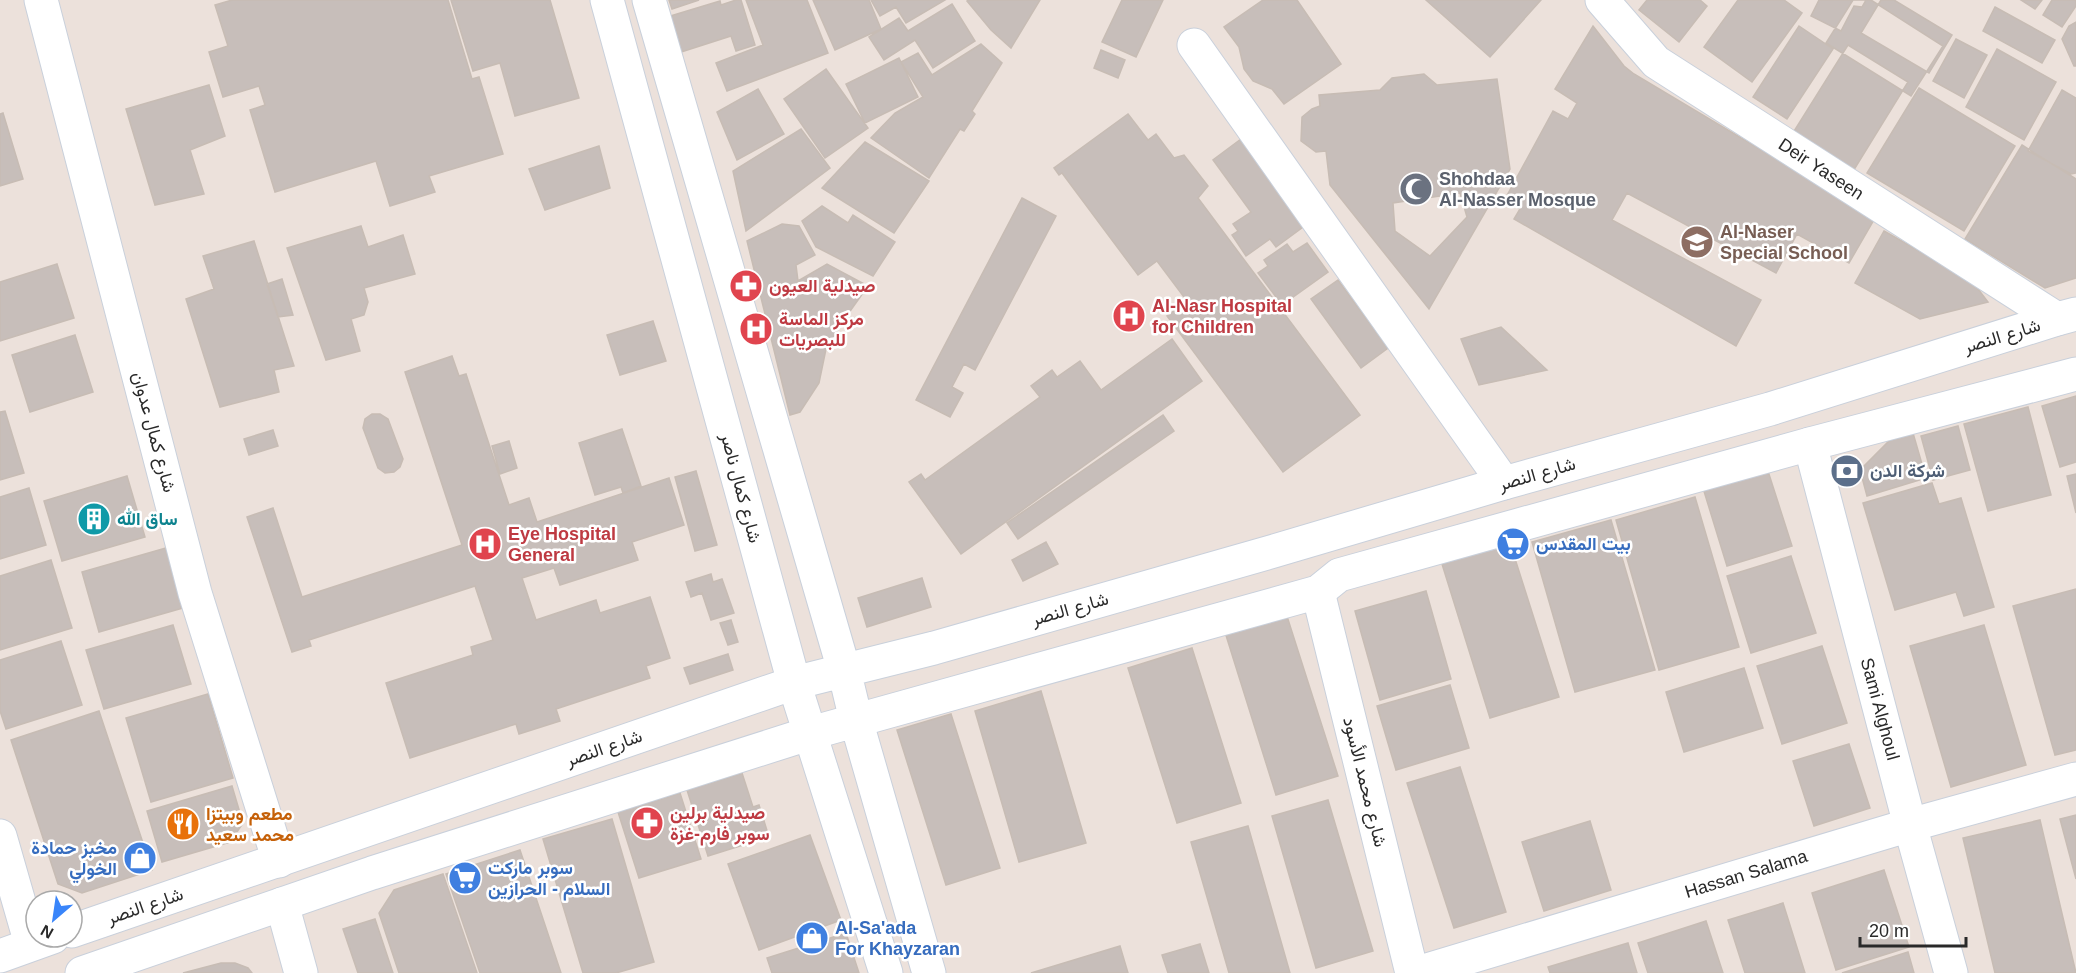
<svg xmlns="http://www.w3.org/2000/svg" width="2076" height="973" font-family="Arial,Vazirmatn,sans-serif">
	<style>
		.building { fill: #c7beba; stroke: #c7bcb4; stroke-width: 1.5; fill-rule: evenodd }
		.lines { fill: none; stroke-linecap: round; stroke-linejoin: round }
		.street-casing { stroke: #c9d0db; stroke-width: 35 }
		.secondary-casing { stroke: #c9d0db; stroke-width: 35 }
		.street { stroke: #fff; stroke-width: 33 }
		.secondary { stroke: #fff; stroke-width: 33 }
		.labels { text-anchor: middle; stroke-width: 5; stroke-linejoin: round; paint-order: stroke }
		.street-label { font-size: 18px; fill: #292929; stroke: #fff }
		.worship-label { font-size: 18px; font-weight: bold; fill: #5b616d; stroke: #fff; text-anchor: start }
		.education-label { font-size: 18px; font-weight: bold; fill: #785e54; stroke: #fff; text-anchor: start }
		.health-label { font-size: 18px; font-weight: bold; fill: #be3a42; stroke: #fff; text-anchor: start }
		.service-label { font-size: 18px; font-weight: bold; fill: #4e5e75; stroke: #fff; text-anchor: start }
		.culture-label { font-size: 18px; font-weight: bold; fill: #0d838f; stroke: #fff; text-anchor: start }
		.shop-label { font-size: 18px; font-weight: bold; fill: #366cbe; stroke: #fff; text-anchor: start }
		.food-label { font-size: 18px; font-weight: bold; fill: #c56008; stroke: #fff; text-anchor: start }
	</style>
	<rect width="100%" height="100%" fill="#ece1db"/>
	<path class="building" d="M232,0H448L472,79L479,77L503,154L429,176L435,192L390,206L376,161L275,192L250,110L265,105L259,86L223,97L209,52L228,46L215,5Z
		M451,0H550L579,98L515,116L500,63L473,71Z
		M669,0H699L672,9Z
		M736,0H741L755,45L736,51L731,36L678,53L667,17L720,1L721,5Z
		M746,0H807L828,53L727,91L716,63L763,45Z
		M813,0H869L881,29L835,50Z
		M871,0H945L906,23L896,7L880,16Z
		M968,0H1040L1011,48L991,30L967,1Z
		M1122,0H1163L1136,57L1102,42Z
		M1263,0H1297L1341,64L1284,104L1272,89L1253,81L1244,69L1239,47L1224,27Z
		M1426,0H1541L1490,57Z
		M1647,0H1700L1707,6L1679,42L1639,10Z
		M1738,0H1784L1802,13L1752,82L1704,47Z
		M1819,0H1866L1862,7L1854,6L1841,31L1811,16Z
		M1853,0H1871L1943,46L1911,96L1826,43Z
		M1881,0H1894L1952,35L1929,73L1861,33Z
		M2021,0H2042L2035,9Z
		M2052,0H2076V6L2062,27L2043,15Z
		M952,4L975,41L933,68L915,40L884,60L869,37L899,18L908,31Z
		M1995,7L2055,40L2042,63L1983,31Z
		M2076,22V66H2074L2062,39L2069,26Z
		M1593,26L1624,66L1634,74L1875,218L1849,263L1797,234L1776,273L1627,193L1612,220L1761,300L1736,346L1514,219L1520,209L1504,201L1553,111L1568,119L1577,103L1555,89Z
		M1799,26L1833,49L1787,119L1753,97Z
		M1956,39L1987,55L1964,98L1933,81Z
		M981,44L1002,63L972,111L975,114L964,131L960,129L929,178L871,138L895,113L923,97L901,62L918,53L932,75Z
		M1848,45L1908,82L1852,173L1791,136Z
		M1997,49L2056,82L2024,140L1966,107Z
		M1101,50L1125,60L1118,78L1094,68Z
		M899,58L918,97L865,123L846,84Z
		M826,69L868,128L825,158L784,99Z
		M1424,74L1437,85L1497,79L1510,169L1429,309L1330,185L1326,151L1316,152L1301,141L1302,117L1312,109L1320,106L1319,95L1380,90L1392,78ZM1460,193L1467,217L1430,256L1395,231L1393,203Z
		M209,85L225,136L190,150L204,194L155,205L126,109Z
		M1919,88L2015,146L1964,231L1867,173Z
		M758,89L784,134L737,160L717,112Z
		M2062,90L2076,98V173L2071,174L2028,151Z
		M3,113L23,179L0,186V114Z
		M1128,114L1148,140L1156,134L1174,158L1184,155L1208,186L1198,198L1360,415L1283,472L1167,316L1187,301L1157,261L1138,275L1062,173L1059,175L1054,168Z
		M801,129L830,168L746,231L733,171Z
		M1241,139L1303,227L1276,247L1270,239L1246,256L1232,235L1238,231L1233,224L1251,212L1213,160Z
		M865,142L929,181L894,233L822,188Z
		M2022,145L2076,179V278L2045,288L1965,239Z
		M599,146L610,188L545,210L529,169Z
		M1022,198L1056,216L975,370L964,364L952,387L963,393L950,417L916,400Z
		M822,206L848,223L853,215L895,242L873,276L816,247L802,221Z
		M782,224L799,226L815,255L796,265L798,281L827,264L868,286L843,321L826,349L819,383L800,412L790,415L747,241Z
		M361,226L368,247L403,235L415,274L364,288L368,302L364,315L351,319L360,351L326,360L287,248Z
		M1884,231L1972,281L1988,302L1920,319L1855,283Z
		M254,241L294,366L274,370L279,392L220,407L186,299L214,289L203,256Z
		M1307,243L1328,272L1282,305L1258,273L1268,266L1264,260L1287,244L1293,252Z
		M57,264L74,318L0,341V282Z
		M282,279L293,315L278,317L267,284Z
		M1338,280L1388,348L1361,368L1311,299Z
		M653,321L666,361L620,375L607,335Z
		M1501,327L1547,370L1479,385L1461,339Z
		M75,335L93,392L30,412L12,355Z
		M1172,339L1202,381L961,554L909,482L921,474L925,480L1040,397L1031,386L1052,370L1057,377L1080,361L1101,390Z
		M452,356L459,376L466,374L509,505L529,498L537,522L669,478L684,525L632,542L638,560L560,585L554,568L522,578L536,620L596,600L600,613L650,597L670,658L646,666L650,678L556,709L560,721L519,734L516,724L410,758L386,683L473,655L471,647L493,640L475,586L309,640L311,646L292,652L247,517L273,508L302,597L462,545L405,372Z
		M2076,396V462L2060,467L2042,406Z
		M2028,407L2051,495L1988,511L1964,424Z
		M5,411L24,473L0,480V412Z
		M372,414H380L388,419L403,459L400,467L394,472L385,473L378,468L363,428L365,419Z
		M1163,415L1174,431L1018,539L1007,523Z
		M1958,426L1970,470L1933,480L1921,436Z
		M622,429L641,486L623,493L621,487L595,495L579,443Z
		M273,430L278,446L249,455L244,439Z
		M1913,433L1926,478L1867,496L1860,470L1890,440Z
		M509,441L517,468L500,474L492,446Z
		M1767,468L1792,546L1727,566L1703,488Z
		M696,471L717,545L695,551L675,477Z
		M2076,474V513L2067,476Z
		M127,476L145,537L62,561L44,501Z
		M1932,483L1939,504L1961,498L1994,607L1964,616L1956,592L1895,610L1863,503Z
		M29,488L46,545L0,559V497Z
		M1695,497L1739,647L1659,670L1616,520Z
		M1611,520L1655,670L1575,692L1532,542Z
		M1046,542L1058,564L1023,581L1012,560Z
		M1510,543L1559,697L1490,718L1442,564Z
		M166,548L183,608L99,632L82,572Z
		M1791,556L1816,633L1751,653L1727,576Z
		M51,560L72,628L0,650V576Z
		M711,574L713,582L722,579L734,613L711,620L702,593L691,597L686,582Z
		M922,578L931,607L867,627L858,598Z
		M2076,589V750L2055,755L2013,606Z
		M1426,591L1451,679L1380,700L1355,611Z
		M1285,610L1338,776L1276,795L1224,629Z
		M731,620L738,642L728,645L720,623Z
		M173,625L191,684L104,709L86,650Z
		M1984,625L2026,765L1951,787L1910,646Z
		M61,641L82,705L6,729L0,711V660Z
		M1822,646L1847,723L1782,744L1757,666Z
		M1192,648L1241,803L1177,823L1128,668Z
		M728,654L733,670L690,684L684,668Z
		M1744,668L1763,728L1684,752L1666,692Z
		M1450,685L1469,748L1396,770L1377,706Z
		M1041,691L1086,843L1019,862L975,711Z
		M208,694L233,778L151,802L126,718Z
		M99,711L152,870L82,893L58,884L11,740Z
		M951,714L1000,868L946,885L897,730Z
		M1849,744L1870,808L1814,826L1793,761Z
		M1460,767L1506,912L1454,928L1407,783Z
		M742,773L753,807L759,805L769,837L708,856L687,790Z
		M232,786L243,823L230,842L162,862L147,811Z
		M680,793L701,859L639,878L618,812Z
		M1328,800L1373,951L1316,968L1272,816Z
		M2076,815V879L2060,819Z
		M612,819L654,962L616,973H583L543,839Z
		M2040,820L2076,973H1995L1963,838Z
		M1590,821L1611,890L1544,911L1522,842Z
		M1248,826L1290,973H1229L1191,842Z
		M810,835L841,920L759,950L728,864Z
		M520,850L561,973H480L446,874Z
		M1884,870L1909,947L1836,970L1812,893Z
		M443,874L477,973H399L379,913L394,890Z
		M1783,903L1805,973H1745L1728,920Z
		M375,919L393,973H358L343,929Z
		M1706,921L1723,973H1648L1638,943Z
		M846,933L859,973H772L767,958Z
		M1628,943L1637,973H1550L1548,967Z
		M1200,944L1209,973H1168L1162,955Z
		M1120,946L1128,973H1031Z
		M1908,952L1914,973H1842Z
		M221,963H235L248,968L252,973H183Z"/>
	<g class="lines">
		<g class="street-casing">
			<path id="street" d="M41,0L195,593L279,861
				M1602,0L1656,62L2057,319
				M1194,45L1504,483
				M1810,444L1910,825L1951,973
				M1318,592L1412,973
				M0,836L31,944
				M282,904L301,973
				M1417,973L1910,825L2076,779"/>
		</g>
		<g class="secondary-casing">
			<path id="secondary" d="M607,0L794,683L886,973
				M649,0L844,670L856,720L929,973
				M72,931L794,683L934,648L1274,551L1504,483L1770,409L2057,319L2076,314
				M0,956L53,937
				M82,973L372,873L811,733L1318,592L1339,575L1810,444L2076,374"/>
		</g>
		<use href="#street" class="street"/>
		<use href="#secondary" class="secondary"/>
	</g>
	<defs>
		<g id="mosque-disc" transform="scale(1.725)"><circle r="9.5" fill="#6b7280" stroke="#fff"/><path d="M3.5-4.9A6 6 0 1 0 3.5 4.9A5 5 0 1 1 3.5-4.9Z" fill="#fff"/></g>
		<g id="school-disc" transform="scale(1.725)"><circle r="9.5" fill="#8d6e63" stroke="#fff"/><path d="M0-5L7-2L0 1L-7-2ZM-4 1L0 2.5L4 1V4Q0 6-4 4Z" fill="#fff"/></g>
		<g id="pharmacy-disc" transform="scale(1.725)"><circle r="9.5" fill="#e0444e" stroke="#fff"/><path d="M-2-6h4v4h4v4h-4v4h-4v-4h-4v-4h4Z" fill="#fff"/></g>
		<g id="hospital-disc" transform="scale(1.725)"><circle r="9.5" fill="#e0444e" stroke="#fff"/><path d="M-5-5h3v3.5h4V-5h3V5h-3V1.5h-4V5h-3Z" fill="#fff"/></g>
		<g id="bank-disc" transform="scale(1.725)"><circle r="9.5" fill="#5c6f8a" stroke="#fff"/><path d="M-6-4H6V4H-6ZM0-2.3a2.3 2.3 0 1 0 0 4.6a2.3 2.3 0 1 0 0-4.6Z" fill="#fff"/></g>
		<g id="building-disc" transform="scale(1.725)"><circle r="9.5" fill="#0f9aa8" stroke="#fff"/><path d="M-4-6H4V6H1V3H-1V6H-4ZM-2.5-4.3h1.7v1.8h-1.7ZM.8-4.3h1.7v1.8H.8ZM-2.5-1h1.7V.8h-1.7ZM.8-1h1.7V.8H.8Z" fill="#fff"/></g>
		<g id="supermarket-disc" transform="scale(1.725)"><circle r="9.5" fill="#3f7fe0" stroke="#fff"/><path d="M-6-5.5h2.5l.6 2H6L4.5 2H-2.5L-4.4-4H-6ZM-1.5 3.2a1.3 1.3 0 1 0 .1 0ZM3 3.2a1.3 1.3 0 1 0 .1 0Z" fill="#fff"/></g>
		<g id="restaurant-disc" transform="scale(1.725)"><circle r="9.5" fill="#e8710a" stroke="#fff"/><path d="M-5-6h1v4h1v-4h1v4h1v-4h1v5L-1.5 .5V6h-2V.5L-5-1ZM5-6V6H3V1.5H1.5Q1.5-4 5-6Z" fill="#fff"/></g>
		<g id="shop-disc" transform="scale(1.725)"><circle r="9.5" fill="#3f7fe0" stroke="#fff"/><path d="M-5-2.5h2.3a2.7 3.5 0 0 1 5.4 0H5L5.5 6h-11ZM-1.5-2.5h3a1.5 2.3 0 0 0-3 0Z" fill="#fff"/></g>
	</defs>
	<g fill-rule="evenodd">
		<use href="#mosque-disc" x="1416" y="189"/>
		<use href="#school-disc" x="1697" y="242"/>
		<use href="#pharmacy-disc" x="746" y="286"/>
		<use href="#hospital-disc" x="1129" y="316"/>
		<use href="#hospital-disc" x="756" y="329"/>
		<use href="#bank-disc" x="1847" y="471"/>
		<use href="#building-disc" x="94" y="519"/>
		<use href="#hospital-disc" x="485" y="544"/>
		<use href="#supermarket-disc" x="1513" y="544"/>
		<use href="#pharmacy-disc" x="647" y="823"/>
		<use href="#restaurant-disc" x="183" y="824"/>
		<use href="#shop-disc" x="140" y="858"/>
		<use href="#supermarket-disc" x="465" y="878"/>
		<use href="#shop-disc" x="812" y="938"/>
	</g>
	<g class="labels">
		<g class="street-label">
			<text transform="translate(1821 169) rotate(33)" y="6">Deir Yaseen</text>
			<text transform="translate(2002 336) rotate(-17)" y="6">شارع النصر</text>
			<text transform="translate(154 432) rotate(75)" y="6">شارع كمال عدوان</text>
			<text transform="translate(1537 474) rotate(-16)" y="6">شارع النصر</text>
			<text transform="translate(741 488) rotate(75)" y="6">شارع كمال ناصر</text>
			<text transform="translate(1070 609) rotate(-16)" y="6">شارع النصر</text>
			<text transform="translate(1880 709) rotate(75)" y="6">Sami Alghoul</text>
			<text transform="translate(604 748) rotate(-19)" y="6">شارع النصر</text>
			<text transform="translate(1365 782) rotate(76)" y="6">شارع محمد الأسود</text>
			<text transform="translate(1746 874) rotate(-17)" y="6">Hassan Salama</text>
			<text transform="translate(145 906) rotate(-19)" y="6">شارع النصر</text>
		</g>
		<g class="worship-label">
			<text x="1439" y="185">Shohdaa<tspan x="1439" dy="21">Al-Nasser Mosque</tspan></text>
		</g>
		<g class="education-label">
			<text x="1720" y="238">Al-Naser<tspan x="1720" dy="21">Special School</tspan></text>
		</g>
		<g class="health-label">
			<text x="769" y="292">صيدلية العيون</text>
			<text x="1152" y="312">Al-Nasr Hospital<tspan x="1152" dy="21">for Children</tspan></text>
			<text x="779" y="325">مركز الماسة<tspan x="779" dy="21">للبصريات</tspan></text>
			<text x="508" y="540">Eye Hospital<tspan x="508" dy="21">General</tspan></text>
			<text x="670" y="819">صيدلية برلين<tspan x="670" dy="21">سوبر فارم-غزة</tspan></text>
		</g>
		<g class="service-label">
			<text x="1870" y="477">شركة الدن</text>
		</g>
		<g class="culture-label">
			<text x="117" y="525">ساق الله</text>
		</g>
		<g class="shop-label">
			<text x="1536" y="550">بيت المقدس</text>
			<text x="117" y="854" text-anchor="end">مخبز حمادة<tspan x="117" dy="21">الخولي</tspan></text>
			<text x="488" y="874">سوبر ماركت<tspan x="488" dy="21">السلام - الحرازين</tspan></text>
			<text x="835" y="934">Al-Sa'ada<tspan x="835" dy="21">For Khayzaran</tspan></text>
		</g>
		<g class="food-label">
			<text x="206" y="820">مطعم وبيتزا<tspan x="206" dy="21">محمد سعيد</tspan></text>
		</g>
	</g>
	<g transform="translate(54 919) rotate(209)"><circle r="28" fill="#ffffff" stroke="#a9a9a9" stroke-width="1.5"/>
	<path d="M0-4.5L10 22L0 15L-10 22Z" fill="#3985fa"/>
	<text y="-9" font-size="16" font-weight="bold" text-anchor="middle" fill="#292929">N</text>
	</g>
	<path d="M1860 937v9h106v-9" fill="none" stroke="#292929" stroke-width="3"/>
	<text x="1869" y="937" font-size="18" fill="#292929" stroke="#ffffff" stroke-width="4.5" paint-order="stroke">20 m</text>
</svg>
